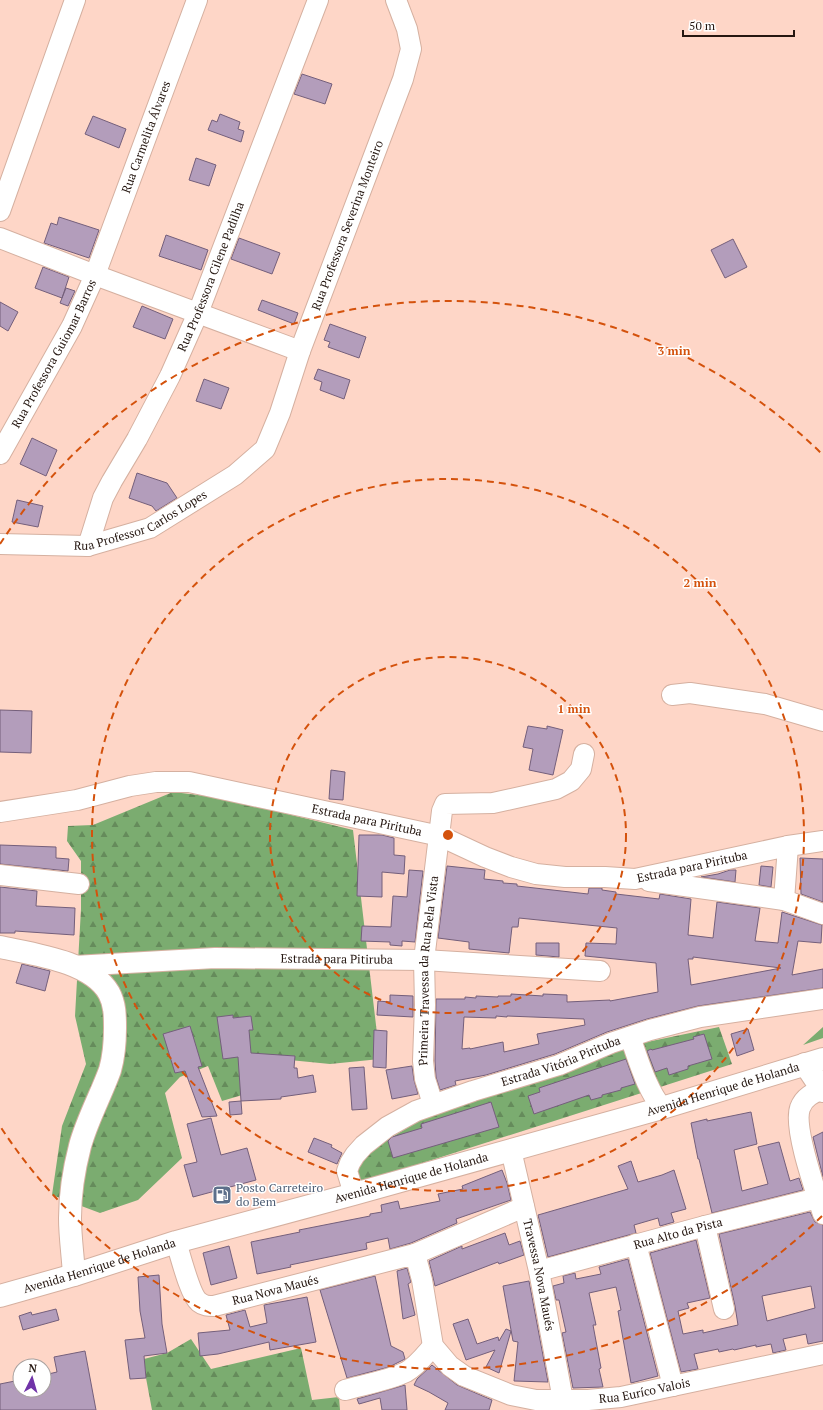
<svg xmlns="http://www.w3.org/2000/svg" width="823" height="1410" font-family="'PT Serif',serif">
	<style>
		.forest { fill: url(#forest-firs) }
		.building { fill: #b39dbb; stroke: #745f7b; fill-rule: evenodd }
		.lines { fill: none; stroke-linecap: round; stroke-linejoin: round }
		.minor-casing { stroke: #d5b0a0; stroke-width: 22 }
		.major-casing { stroke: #d5b0a0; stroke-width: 24 }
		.minor { stroke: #fff; stroke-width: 20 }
		.major { stroke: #fff; stroke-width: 22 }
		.ring { fill: none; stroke: #d4520c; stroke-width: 2; stroke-dasharray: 7 5 }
		.labels { text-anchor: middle; stroke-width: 3; stroke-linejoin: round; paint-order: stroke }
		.street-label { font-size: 12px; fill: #251711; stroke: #fff }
		.service-label { font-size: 12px; fill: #4e5e75; stroke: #fff; text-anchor: start }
		.centre { fill: #d4520c; stroke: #fff; stroke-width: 2 }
		.ring-label { font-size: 12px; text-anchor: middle; font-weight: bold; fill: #d4520c; stroke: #fff; stroke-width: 3; stroke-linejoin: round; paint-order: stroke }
	</style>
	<defs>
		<pattern id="forest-firs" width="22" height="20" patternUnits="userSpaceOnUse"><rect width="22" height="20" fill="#7bac70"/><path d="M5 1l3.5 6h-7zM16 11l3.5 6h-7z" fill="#658b5b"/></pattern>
	</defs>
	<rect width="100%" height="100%" fill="#fed6c7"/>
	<path class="forest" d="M173,792L223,798L353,830L380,1059L330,1064L248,1056L249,1093L222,1101L208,1066L180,1077L165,1093L182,1158L138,1200L100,1213L52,1195L62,1126L86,1064L75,1016L81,909V861L67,841L68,826L93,825Z
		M719,1027L732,1064L357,1184L350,1167L384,1142L423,1118L456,1108L510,1087L618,1048Z
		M823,1027V1038L803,1045Z
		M191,1339L211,1369L301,1348L312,1400L339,1397L340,1410H152L146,1378L144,1359L167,1353Z"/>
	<path class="building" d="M302,74L332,84L325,104L294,94Z
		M220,114L240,122L238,129L244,131L241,142L208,130L212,120L217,122Z
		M93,116L126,129L119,148L85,134Z
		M196,158L216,165L209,186L189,180Z
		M59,217L99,230L89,258L44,243L51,223L57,225Z
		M166,235L208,250L201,270L159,256Z
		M239,238L280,253L272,274L231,259Z
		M733,239L747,267L725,278L711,250Z
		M43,267L69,277L62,298L66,288L75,291L68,306L60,303L62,298L35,288Z
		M262,300L298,313L294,324L258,310Z
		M0,302L18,312L8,331L0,326Z
		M142,306L173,319L165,339L133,327Z
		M330,324L366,337L359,358L328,347L330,342L324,340Z
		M318,369L350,380L344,399L320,390L322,382L314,379Z
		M204,379L229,388L221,409L196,401Z
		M32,438L57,450L46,476L20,464Z
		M137,473L167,483L177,498L156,511L152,506L129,498Z
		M17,500L43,506L38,527L12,522Z
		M0,710L32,711L31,753L0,752Z
		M528,726L547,729V726L563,730L553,775L529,770L533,749L523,747Z
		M331,770L345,772L343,800L329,799Z
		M359,835H382L394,838V855L405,856L404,874L382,872V897L357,896Z
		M0,845L56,847V858L69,859L68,871L0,864Z
		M800,858L823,859V902L801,894Z
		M447,866L485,870L484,879L503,881V883L517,884V886L588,894L589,888H602V890L616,892V894L659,899L660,894L691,899L688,935L713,938L717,902L760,908L755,941L778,943L782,912L822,925L821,943L798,941L792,975L823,969V988L698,1006L647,1019L607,1032L555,1054L486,1075L455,1081L456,1085L440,1090L436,1077L435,1061L436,999H465V997L476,998V996L498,997V996H511V994L543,996V994L567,995V1002L610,1000V1001L658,992L656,963L585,956L586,943L616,944L617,928L519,918L518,927H512L509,953L469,949V942L438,938ZM693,957L781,968L691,985L688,959H693ZM496,1016L507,1017V1016L584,1019L585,1025L537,1034L539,1044L504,1052L503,1042L470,1049V1048L462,1049L464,1017L496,1018Z
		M761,866L773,867L771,887L759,885Z
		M409,870L423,871L415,942L402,941V946L390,945V942L361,941L362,926L391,927L393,896L407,897Z
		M730,870H736L735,882L701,877L718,874Z
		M0,887L37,891L36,906L75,908L74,935L15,931V933H0Z
		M536,943H559V957L536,955Z
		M22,964L50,971L45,991L16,983Z
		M390,995L413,996V1017L377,1015L378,1001L390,1002Z
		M233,1015V1018L251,1016L253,1030H249L251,1053L295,1056L294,1068H297L298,1078L313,1075L316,1092L281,1097V1099L241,1101L242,1114L230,1115L229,1102L241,1101L238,1057L223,1059L217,1017Z
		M190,1026L202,1066L198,1067L217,1116L202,1117L185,1071L175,1073L163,1034Z
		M748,1029L754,1050L737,1056L731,1034Z
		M374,1030L387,1031L386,1068L373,1067Z
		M704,1034L712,1059L688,1066V1069L669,1075L667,1068L655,1072L647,1051L651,1049L652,1050L694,1039L693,1037Z
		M626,1059L635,1084L621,1088V1090L602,1095V1097L591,1100L589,1095L534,1114L528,1096L540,1092L539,1088Z
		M412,1066L414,1080L418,1094L392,1099L386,1070Z
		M364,1067L367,1109L352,1110L349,1068Z
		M491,1102L499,1127L393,1158L388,1141L392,1137L422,1128L421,1124Z
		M751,1112L757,1144L734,1150L742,1191L768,1184L758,1147L779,1142L790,1181L799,1178L803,1190L712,1213L699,1159H698L691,1123L707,1119V1121Z
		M211,1118L221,1155L247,1148L256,1180L193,1197L184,1165L197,1162L187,1124Z
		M823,1132V1177L813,1137Z
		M314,1138L332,1145L331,1147L342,1153L337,1164L308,1152Z
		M631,1161L638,1182L662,1175L674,1170L686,1209L671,1213L674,1222L660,1226L658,1218L634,1225L636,1233L548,1257L538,1215L628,1189L618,1166Z
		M502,1170L507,1183L511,1200L456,1219L457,1223L411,1243L390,1249L388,1238L366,1243L367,1249L290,1265L291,1267L257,1274L251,1242L300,1232L299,1230L370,1216V1214L382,1212L381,1205L398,1201L400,1209L440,1201L438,1194L463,1189L462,1186Z
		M810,1212L815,1222L823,1225V1341L808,1344L806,1334L783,1339L786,1350L773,1353L771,1344L756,1347V1345L734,1350L733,1349L719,1352L718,1349L694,1354L698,1369L681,1372L650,1253L696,1240L710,1298L687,1303L689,1308L678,1311L683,1334L703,1330V1333L738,1325L735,1306L719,1234ZM811,1286L815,1308L767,1321L762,1296Z
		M505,1233L509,1245L520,1241L524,1255L499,1264L498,1262L435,1286L429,1261L462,1246V1249Z
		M229,1246L237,1278L211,1285L203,1253Z
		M628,1259L658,1376L631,1383L618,1311L621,1310L616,1287L589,1293L596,1325H593L601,1368L599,1369L603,1387L573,1388L562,1333L566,1332L559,1300H556L553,1286L564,1283L563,1276L575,1273L576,1279L601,1274L599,1267Z
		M407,1268L411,1282L408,1284L415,1315L403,1319L397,1271Z
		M159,1275L162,1324L167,1353L144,1356L146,1378L130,1379L125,1340L145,1338L140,1311L138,1277Z
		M375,1276L391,1346L403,1352L405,1359L389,1367L347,1378L320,1290Z
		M529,1281L548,1382L514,1381L518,1342L513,1341L503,1286Z
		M307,1297L316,1342L270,1350L269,1342L218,1354L200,1356L198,1333L230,1330L226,1315L245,1310L250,1327L267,1323L264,1305Z
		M56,1309L59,1320L23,1330L19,1316L31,1312L32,1315Z
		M468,1319L477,1344L498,1337L499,1341L506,1329L511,1331L499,1373L486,1367L495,1350L466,1360L453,1324Z
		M85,1351L96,1410H0V1384L20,1380V1390H44V1375L57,1372L54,1357Z
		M432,1365L457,1385L492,1400L489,1410H445L448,1403L429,1392L414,1385L417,1379Z
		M405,1385L407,1410H382L380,1398L359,1404L357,1399Z"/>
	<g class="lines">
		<g class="minor-casing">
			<g id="minor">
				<path d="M0,211L75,0"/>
				<path d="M0,238L95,275L300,351"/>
				<path id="s1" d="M0,454L72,326L95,275L197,0"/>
				<path id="s2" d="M0,544L88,546L150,528L235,475L265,449L280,413L300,351L403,79L411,49L407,29L396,0"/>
				<path id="s3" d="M88,546L103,498L112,481L137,439L170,376L198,313L318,0"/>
				<path d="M672,695L690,693L765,704L823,721"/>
				<path id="s4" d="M0,812L77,800L130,786L156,782H189L440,836L485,857L511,867L536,874L565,877H605L635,879L788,846L823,841"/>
				<path d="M0,875L79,884"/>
				<path d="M649,881L784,900L823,914"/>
				<path d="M784,900L788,846"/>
				<path id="s5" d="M74,966L215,958L424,960L600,971"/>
				<path d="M630,1037C639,1061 646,1088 662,1108"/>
				<path d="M823,1089C813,1093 804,1097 800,1108C793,1128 816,1192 823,1214"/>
				<path id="s6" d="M433,1104L425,1079L423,1061L425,1005L424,960L442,811L445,804L493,803L556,789L571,781L581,769L584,754"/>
				<path id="s7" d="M511,1150L539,1271L563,1400"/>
				<path id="s8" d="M354,1194L347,1171L350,1163L355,1155L364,1145L387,1127L416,1111L473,1091L559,1065L611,1043L650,1030L700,1017L823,999"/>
				<path d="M705,1226L724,1309"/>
				<path id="s9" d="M176,1242C180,1254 190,1295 199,1302C204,1306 208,1306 214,1306L415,1254L422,1280L433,1346L450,1366L464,1376L511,1395L536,1400H588L621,1397L823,1354"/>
				<path d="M636,1244L673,1386"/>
				<path d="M415,1254L524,1207"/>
				<path id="s10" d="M539,1271L705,1226L818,1198"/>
				<path d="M345,1390C363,1385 390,1380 406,1372C417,1366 425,1355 433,1346"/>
			</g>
		</g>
		<g class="major-casing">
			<g id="major">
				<path d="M0,947C32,954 91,961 109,993C115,1004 115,1016 115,1028C115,1042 114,1056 110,1070C101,1095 87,1120 80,1146C74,1169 70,1194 70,1218C70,1237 73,1256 74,1275"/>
				<path d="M805,1064L823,1091"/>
				<path id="s11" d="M0,1296L74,1275L176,1242L354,1194L662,1108L823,1059"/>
			</g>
		</g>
		<use href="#minor" class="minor"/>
		<use href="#major" class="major"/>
	</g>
	<g class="ring">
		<circle cx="448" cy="835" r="178"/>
		<circle cx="448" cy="835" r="356"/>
		<path d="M822 1216A534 534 0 0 1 0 1126M0 544A534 534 0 0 1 822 454"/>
	</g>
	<defs>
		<g id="fuel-square" transform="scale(1)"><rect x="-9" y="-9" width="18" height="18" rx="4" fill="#5c6f8a" stroke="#fff"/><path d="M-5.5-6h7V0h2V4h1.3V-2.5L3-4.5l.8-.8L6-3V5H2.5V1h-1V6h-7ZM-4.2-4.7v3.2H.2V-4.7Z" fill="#fff"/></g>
	</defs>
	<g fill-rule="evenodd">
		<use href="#fuel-square" x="222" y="1195"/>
	</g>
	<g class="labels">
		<g class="street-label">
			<text dy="4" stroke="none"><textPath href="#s1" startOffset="350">Rua Carmelita Álvares</textPath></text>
			<text dy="4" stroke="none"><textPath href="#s2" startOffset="531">Rua Professora Severina Monteiro</textPath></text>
			<text dy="4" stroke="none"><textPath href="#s3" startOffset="297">Rua Professora Cilene Padilha</textPath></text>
			<text dy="4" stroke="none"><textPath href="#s1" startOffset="114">Rua Professora Guiomar Barros</textPath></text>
			<text dy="4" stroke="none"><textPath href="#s2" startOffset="146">Rua Professor Carlos Lopes</textPath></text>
			<text dy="4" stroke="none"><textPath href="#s4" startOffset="374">Estrada para Pirituba</textPath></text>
			<text dy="4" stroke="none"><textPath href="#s4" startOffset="710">Estrada para Pirituba</textPath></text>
			<text dy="4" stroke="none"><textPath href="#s5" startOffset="263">Estrada para Pitiruba</textPath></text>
			<text dy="4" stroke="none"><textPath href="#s6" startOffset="135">Primeira Travessa da Rua Bela Vista</textPath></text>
			<text dy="4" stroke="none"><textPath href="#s8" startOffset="271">Estrada Vitória Pirituba</textPath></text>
			<text dy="4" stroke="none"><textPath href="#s11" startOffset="752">Avenida Henrique de Holanda</textPath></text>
			<text dy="4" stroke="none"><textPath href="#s11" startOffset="428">Avenida Henrique de Holanda</textPath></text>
			<text dy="4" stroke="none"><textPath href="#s10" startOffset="144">Rua Alto da Pista</textPath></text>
			<text dy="4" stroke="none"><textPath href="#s11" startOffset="104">Avenida Henrique de Holanda</textPath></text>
			<text dy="4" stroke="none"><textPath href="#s7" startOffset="128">Travessa Nova Maués</textPath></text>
			<text dy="4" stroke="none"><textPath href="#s9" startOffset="144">Rua Nova Maués</textPath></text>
			<text dy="4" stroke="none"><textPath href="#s9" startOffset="611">Rua Euríco Valois</textPath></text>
		</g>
		<g class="service-label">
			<text x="236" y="1192">Posto Carreteiro<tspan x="236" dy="14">do Bem</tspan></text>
		</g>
	</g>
	<circle cx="448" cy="835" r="6" class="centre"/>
	<g class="ring-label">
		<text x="674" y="355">3 min</text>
		<text x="700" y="587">2 min</text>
		<text x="574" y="713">1 min</text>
	</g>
	<g transform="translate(32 1378) rotate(5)"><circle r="19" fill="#ffffff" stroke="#a8a2a0"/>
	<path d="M0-3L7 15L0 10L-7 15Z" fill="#7033a8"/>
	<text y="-6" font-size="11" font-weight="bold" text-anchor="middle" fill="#251711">N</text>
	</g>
	<path d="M683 30v6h111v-6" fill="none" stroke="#251711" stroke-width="2"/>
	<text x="689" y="30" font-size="12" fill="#251711" stroke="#ffffff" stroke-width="3" paint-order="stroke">50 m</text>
</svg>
